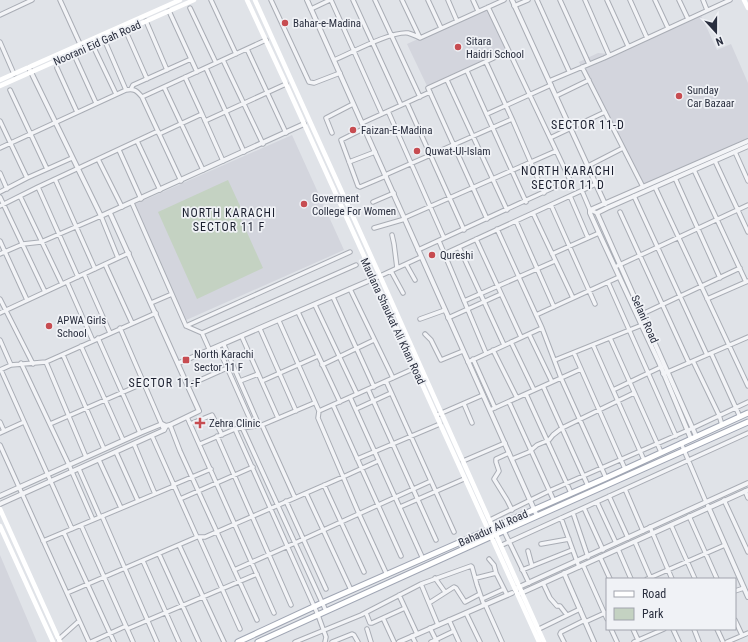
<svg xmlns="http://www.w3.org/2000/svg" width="748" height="642" font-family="'Roboto Condensed',sans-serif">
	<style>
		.built { fill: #d3d5dd }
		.green { fill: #c4d2c2 }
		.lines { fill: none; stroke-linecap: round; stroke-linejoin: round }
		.minor-casing { stroke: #a9adb5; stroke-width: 5.5 }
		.tertiary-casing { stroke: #a9adb5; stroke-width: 6 }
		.primary-casing { stroke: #a0a6b4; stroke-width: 7 }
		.minor { stroke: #f3f4f7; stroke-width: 3.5 }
		.tertiary { stroke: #f3f4f7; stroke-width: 4 }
		.secondary { stroke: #fff; stroke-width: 4.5 }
		.primary { stroke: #fff; stroke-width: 5 }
		.poi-dot { fill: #c74c51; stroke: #f0f2f6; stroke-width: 1.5 }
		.labels { text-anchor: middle; stroke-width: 3.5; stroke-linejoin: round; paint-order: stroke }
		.poi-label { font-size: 11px; fill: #2a2f3f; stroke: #f0f2f6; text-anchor: start }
		.street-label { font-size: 11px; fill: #2a2f3f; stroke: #f0f2f6 }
		.neighbourhood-label { font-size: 12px; letter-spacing: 1px; fill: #1c2030; stroke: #f0f2f6 }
	</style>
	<rect width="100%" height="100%" fill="#e0e3e8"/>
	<path class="built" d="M488,7L509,51L428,88L407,44Z
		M700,13L717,50L731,44L748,83V141L643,187L579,62L598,53L610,54Z
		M292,135L344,250L184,321L133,205Z
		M0,555L37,642H0Z"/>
	<path class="green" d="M228,180L241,208L237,210L263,268L197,299L158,212Z"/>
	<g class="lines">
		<g class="minor-casing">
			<path id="minor" d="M60,0L80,44
				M211,0L236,54
				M271,0L309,82L314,83L340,73
				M331,0L382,114
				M353,0L401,105
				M375,0L420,97
				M402,0L420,38
				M428,0L441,28
				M448,0L457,21
				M473,0L478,11
				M537,0L569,71
				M560,0L589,64
				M585,0L609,55
				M607,0L628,46
				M630,0L647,38
				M655,0L668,28
				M679,0L688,19
				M703,0L707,10
				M514,6L528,0
				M190,8L216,63
				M311,9L330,0
				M169,11L197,72
				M0,15L32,0
				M146,21L167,70
				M128,36L147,79
				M104,39L126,90C134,88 137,91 142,97L181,181
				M0,42L14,74
				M247,49L286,133
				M95,50L116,94
				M76,59L96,103
				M223,60L263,144
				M334,60C351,53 391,31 408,33C412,34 416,36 420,38L504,0
				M486,62L513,121L544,193
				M582,67L643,187
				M57,68L77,112
				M206,68L244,152
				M467,71L526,202
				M185,77L202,114
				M447,80L507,210
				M549,81L604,58L730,0
				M164,87L203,170
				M131,89L133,85L191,59
				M10,90L47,169
				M556,96L589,80
				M142,97L266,40
				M407,103L464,230
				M388,111L444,238
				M487,114L551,85
				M0,121L27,178
				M205,121L286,84
				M362,123L430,92
				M365,128L341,140L358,186L360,187L386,176
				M332,133L326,118L353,104
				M159,134L202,114L223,161
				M550,138L605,112
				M137,141L160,190
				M0,148L126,90
				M119,150L141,199
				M735,152L748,181
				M98,159L122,207
				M715,161L748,232
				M349,162L375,152
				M588,166L623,148
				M694,170L746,282
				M0,173L7,189
				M385,175L512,119
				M675,178L720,278
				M55,179L95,269
				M38,187L78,277
				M655,187L748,386
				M582,191L590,210L597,213
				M0,192L27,178L72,158
				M20,196L62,284
				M570,196L588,238
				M634,196L707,355
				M0,197L45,292
				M373,202L394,193
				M132,203L186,326L202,333L356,265
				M551,205L595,304
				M0,206L38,187L158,131
				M620,212L689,363
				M533,213L573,298
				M404,218L556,151
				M487,219L428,88L509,51
				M516,221L554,307
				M374,228L405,219
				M497,229L542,328L561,378L606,478
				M392,235L394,244L397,268
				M476,239L521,337
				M0,241L27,300
				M439,241L486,353
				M459,247L504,345
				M418,250L570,180L488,7
				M0,254L23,244L41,242L101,216L118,258
				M444,254L596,184
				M552,254L599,233
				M105,264L132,323
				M406,264L415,280
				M615,267L748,205
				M391,271L403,293
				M84,274L110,333
				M380,276L421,257
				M67,282L93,341
				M608,282L676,436
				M350,289L393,378
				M333,297L374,387
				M0,299L33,364
				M707,299L748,281
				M464,301L555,261
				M151,303L172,294
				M315,305L357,394
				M298,312L340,402
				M0,313L129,253
				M536,315L619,277
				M638,316L740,268
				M448,318L501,294
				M420,319L445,310
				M279,321L319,411L318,418L359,514L387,575
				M186,326L350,252
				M120,328L164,430
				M260,329L296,411
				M202,333L210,351
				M425,334L431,340L441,360L463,351
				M529,334L552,382
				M242,337L278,418
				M98,338L140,433
				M610,338L661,452
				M0,340L11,365
				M511,342L534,390
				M224,345L259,425
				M593,345L644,460
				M81,346L123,440
				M218,347L253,426
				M493,350L517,398
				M574,353L625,469
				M711,353L740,417
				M63,355L104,449
				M473,359L495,408
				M555,360L642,325
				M693,361L719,415L722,425
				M46,362L86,457
				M468,362L542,328
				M21,363L69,465L93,520
				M322,365L374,340
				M0,370L11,365L46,362L156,313
				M1,370L72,529
				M663,374L748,337
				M240,381L258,374
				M262,381L318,356
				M386,381L454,532
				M189,385L227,368
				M543,386L588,486
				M368,389L436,540
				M613,390L661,367
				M526,394L571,493
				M350,397L423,559
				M509,402L554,501
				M464,404L472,423
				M333,405L401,556
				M356,409L391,393
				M490,410L581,369
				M319,411L415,368
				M437,415L483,395
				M187,417L274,613
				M0,422L4,431
				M50,424L144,383
				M190,424L212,415L222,435
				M170,425L180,451L257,620
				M262,425L295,498
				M242,427L326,611
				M235,429L318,615L326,637L325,642
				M0,433L24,422
				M152,436L197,537
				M217,436L291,605
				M681,443L706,502
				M134,444L155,494
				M200,444L235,429L262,425L314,403
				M0,445L89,642
				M116,452L138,501
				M509,453L496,459V462L499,471L494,479L507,500L512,510
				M357,459L440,424
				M512,459L529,452L537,445L549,440L553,435L562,428L634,393
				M99,460L121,508
				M463,461L505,443
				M79,469L100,517
				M173,485L211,469
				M324,485L364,572
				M625,489L643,531
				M745,491L748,498
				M306,493L351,590
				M609,496L628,538
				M180,499L253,467
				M724,500L748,552
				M286,501L326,589
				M597,502L616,543
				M400,507L464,479
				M584,508L603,550
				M573,513L588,557
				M102,516L157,642
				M689,516L717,579
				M561,518L579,567
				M490,520L549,491L693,428L748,402
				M81,525L133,642
				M671,525L695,579
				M650,527L672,579
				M504,531L529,583
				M64,533L114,642
				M199,537L240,629
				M43,541L174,486
				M635,542L651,579
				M541,544L569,539
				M179,545L224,642
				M502,545L748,433
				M618,549L631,579
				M528,551L532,566
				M159,554L199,642
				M600,557L610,579
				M489,559L494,565L496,573
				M143,561L179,642
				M583,565L607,619
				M234,570L295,543L431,481
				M522,570L572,550
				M435,578L445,592
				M476,578L496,573L507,595
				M647,579L725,545
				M543,583L550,598L557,606H560L567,615
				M421,584L438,625
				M735,591L744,588
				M67,593L197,537H205L343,477L378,461
				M399,595L417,634
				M482,599L504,589
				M429,603L454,587L456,588L465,602L480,594
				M485,604L502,642
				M366,613L370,623H372L405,608
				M466,613L480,642
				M383,618L394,642
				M449,620L459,642
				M735,620L742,635
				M585,622L607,612
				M430,628L437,642
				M127,629L257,574
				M367,629L371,642
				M539,629L580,609
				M611,629L617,642
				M633,629L638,640
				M673,629L679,642
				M694,629L699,642
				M717,629L723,642
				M412,636L415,642
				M59,639L79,621
				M91,642L126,626
				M295,642L361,615L421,584L471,566L472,567L477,585L484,605
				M332,642L352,634L354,635L358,642
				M431,642L454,631
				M564,642L560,634L561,632L585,620
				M634,642L664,629
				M727,642L748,633"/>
		</g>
		<g class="tertiary-casing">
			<path id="tertiary" d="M307,0L537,516
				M512,0L605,204
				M29,68L101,216L304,124
				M179,363L380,276
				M696,436L597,213L607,208L748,146
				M691,439L661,367L599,233L590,213V210L748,141
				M0,496L140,433L162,424L166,426L170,425L199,411L110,213
				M0,504L164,430L166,426
				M708,506L748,597
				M564,573L594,642
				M517,588L748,483
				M519,594L748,490
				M399,642L512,593"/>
		</g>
		<g class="primary-casing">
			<path id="primary" d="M238,642L322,603L606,478L748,413
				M258,642L490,537L748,422"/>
		</g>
		<use href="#minor" class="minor"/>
		<use href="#tertiary" class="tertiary"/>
		<path class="secondary" d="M247,0L286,84L539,642
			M255,0L380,276L544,642
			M744,0L748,8
			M0,80L180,0
			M0,86L194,0
			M0,509L60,642
			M0,526L53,642"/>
		<use href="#primary" class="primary"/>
	</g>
	<g class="poi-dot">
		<circle cx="285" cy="23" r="4"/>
		<circle cx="458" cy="47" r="4"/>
		<circle cx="679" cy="96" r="4"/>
		<circle cx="353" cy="130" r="4"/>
		<circle cx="417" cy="151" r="4"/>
		<circle cx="304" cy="204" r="4"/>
		<circle cx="432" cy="255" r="4"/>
		<circle cx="49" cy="326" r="4"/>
		<rect x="182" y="356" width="8" height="8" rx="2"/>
		<path d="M198 417h4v4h4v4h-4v4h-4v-4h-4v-4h4z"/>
	</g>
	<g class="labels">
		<g class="poi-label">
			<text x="293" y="27">Bahar-e-Madina</text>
			<text x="466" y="45">Sitara<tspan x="466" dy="13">Haidri School</tspan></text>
			<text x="687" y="94">Sunday<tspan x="687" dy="13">Car Bazaar</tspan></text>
			<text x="361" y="134">Faizan-E-Madina</text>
			<text x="425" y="155">Quwat-Ul-Islam</text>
			<text x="312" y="202">Goverment<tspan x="312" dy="13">College For Women</tspan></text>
			<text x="440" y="259">Qureshi</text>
			<text x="57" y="324">APWA Girls<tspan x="57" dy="13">School</tspan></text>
			<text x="194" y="358">North Karachi<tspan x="194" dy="13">Sector 11 F</tspan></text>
			<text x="209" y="427">Zehra Clinic</text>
		</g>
		<g class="street-label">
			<text transform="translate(97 43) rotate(-24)" y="4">Noorani Eid Gah Road</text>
			<text transform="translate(645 319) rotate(66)" y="4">Selani Road</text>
			<text transform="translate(393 321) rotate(65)" y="4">Maulana Shaukat Ali Khan Road</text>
			<text transform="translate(493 528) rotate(-24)" y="4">Bahadur Ali Road</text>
		</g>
		<g class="neighbourhood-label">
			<text x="588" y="129">SECTOR 11-D</text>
			<text x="568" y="175">NORTH KARACHI<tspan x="568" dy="14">SECTOR 11 D</tspan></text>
			<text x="229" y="217">NORTH KARACHI<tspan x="229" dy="14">SECTOR 11 F</tspan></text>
			<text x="165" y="387">SECTOR 11-F</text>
		</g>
	</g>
	<rect x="606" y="578" width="130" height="52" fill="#f0f2f6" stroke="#a1a4ad"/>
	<rect x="614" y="591" width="20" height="6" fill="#ffffff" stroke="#a1a4ad"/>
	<text x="642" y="598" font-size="12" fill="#2a2f3f">Road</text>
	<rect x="614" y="608" width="20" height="12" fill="#c4d2c2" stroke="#a1a4ad"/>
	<text x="642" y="618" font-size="12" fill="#2a2f3f">Park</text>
	<g transform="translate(716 32) rotate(159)" stroke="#f0f2f6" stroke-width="3" paint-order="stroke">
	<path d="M0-3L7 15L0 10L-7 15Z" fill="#2a2f3f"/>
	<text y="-6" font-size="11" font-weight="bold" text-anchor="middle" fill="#2a2f3f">N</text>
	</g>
</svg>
